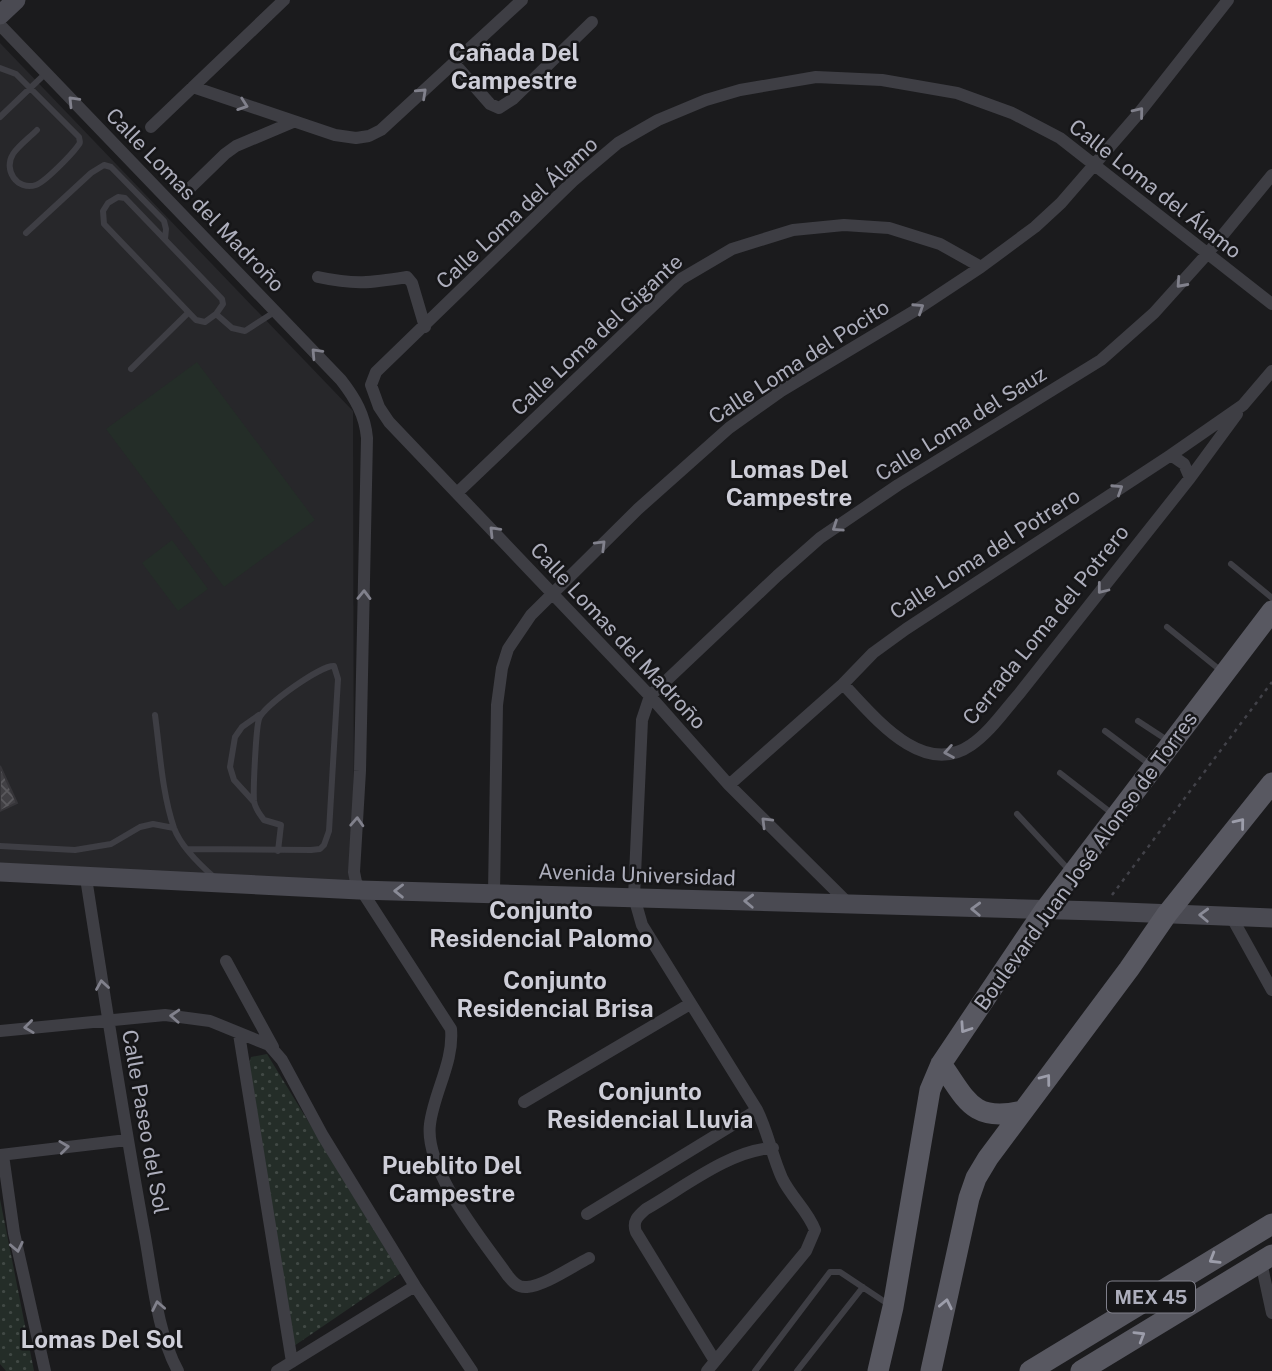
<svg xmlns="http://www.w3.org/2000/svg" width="1272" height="1371" font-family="'Public Sans',sans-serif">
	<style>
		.built { fill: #27272a }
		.park { fill: url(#park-dots) }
		.pitch { fill: #242d28 }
		.building { fill: url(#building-cross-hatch); stroke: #363539; stroke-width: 2 }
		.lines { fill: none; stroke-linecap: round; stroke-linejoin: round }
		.path { stroke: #424249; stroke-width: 2.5; stroke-dasharray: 3.5 5; stroke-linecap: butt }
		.lane { stroke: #3e3e44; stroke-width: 6 }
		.street { stroke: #3e3e44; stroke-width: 12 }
		.secondary { stroke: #4a4a52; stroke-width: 19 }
		.primary { stroke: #585861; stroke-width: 21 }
		.oneway { stroke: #81818c }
		.oneway2 { stroke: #9c9daa }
		.oneway3 { stroke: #8a8b97 }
		.labels { text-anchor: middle; stroke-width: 5; stroke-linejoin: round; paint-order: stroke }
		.shield { fill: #161618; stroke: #80808b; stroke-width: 2 }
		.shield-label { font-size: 19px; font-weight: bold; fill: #adaebc }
		.street-label { font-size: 21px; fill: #adaebc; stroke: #161618 }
		.quarter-label { font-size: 24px; font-weight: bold; fill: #ceced8; stroke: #161618 }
	</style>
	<defs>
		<pattern id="park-dots" width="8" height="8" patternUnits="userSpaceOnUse" patternTransform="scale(1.75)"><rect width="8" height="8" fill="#242d28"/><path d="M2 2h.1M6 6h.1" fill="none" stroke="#414945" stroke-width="1.8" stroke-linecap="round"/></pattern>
		<pattern id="building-cross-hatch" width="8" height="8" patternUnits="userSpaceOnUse" patternTransform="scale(1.75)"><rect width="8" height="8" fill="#414044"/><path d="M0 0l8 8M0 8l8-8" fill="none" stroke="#5a595d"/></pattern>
	</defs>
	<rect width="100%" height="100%" fill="#1b1b1d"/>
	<path class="built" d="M0,43L353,411L354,886L0,868Z"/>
	<path class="park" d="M267,1054L401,1273L294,1346L249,1063L251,1057Z
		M0,1199L34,1371H6L0,1364Z"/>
	<path class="pitch" d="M197,362L315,520L224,587L106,429Z
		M172,540L208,589L178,611L142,563Z"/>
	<path class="building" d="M0,766L17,803L0,811Z"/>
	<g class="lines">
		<path class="path" d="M1112,895L1272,682"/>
		<path class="lane" d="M0,68L16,74L79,137C80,143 81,142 77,147C71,155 45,182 36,185C17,191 3,170 13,154C18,146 29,138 37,130
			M0,117L46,73
			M118,197L125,198L222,299L223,304L216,314L205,322L196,320L104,224L103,211L108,203Z
			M26,233L91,173L104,165L111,167L164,221L166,229L165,239
			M216,314L232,328L245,331L276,311
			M131,369L188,313
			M1231,564L1272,598
			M1167,627L1220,670
			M155,715C160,752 162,793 174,828C181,847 200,865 215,878
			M1138,721L1167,740
			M1105,731L1149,764
			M1060,773L1114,815
			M254,802L234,780L230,767L235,737L242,727L259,715
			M1017,814L1069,870
			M0,846L75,850L111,844L140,827L153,824L174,828
			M187,849L311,850L320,849L324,845L329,831L338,679L334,666C321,665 263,706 259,719C256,728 253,789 254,801C255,809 260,814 264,820L281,825L278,851
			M755,1371L830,1272H840L888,1304
			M797,1371L863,1287"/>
		<path class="street" d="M0,25L341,380C355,398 365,415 367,438L360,771L354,872L356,882L451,1029C454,1062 434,1092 430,1124C424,1170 482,1239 508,1276C513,1282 518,1288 527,1287C544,1286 573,1266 589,1258
			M454,63L490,104L499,108L513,99L592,22
			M193,87L335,135L356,138L369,136L381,130L522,0
			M151,127L284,0
			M189,189L225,154L236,146L293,122
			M318,277C355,285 370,283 407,277L412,283L425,327
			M1171,455L1184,464L1190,478
			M457,493L681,279L732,249L793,230L844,225L889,228L940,244L981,267
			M843,684C873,715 922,779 971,745C990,732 1004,711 1019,694L1190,478L1237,414
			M729,785L843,684L873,653L906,629L1171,455L1243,405L1272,371
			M86,878C104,994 122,1110 143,1226C152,1271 156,1331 178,1371
			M494,893L497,705L502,668L508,649L531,615L638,509L729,428L781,391L916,310L981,267L1035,227L1061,203L1139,113L1228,0
			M850,905L729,785L650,696L389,422L379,407L371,385L376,372L573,181L618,143L658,120L706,100L740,90L816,77L882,80L957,93L1012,113L1060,138L1272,304
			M1231,916L1272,990
			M226,961L273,1047
			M0,1031L165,1015L210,1021L269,1045L282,1060L323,1136L415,1286L472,1371
			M239,1034L292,1362
			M524,1102L690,1004
			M0,1155L127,1140
			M3,1155L14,1233L45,1371
			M587,1214L757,1110
			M1261,1262L1272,1313
			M715,1361L636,1232C632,1221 638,1216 646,1209C683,1188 730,1150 773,1148
			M277,1371L415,1286
			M707,1371L806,1251L815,1230C808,1211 791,1197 782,1178C772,1156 768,1132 757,1110L642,925L634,897L642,720L650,696L777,576L820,538L898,485L1101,360L1154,313L1208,253L1272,175"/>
		<path class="secondary" d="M0,15L16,0
			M0,872L359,890L1099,911L1272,918"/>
		<path class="primary" d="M941,1064C966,1098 971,1123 1022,1111
			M878,1371L893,1307L930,1090L941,1064L1044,911L1272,611
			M931,1371L969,1198L976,1178L988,1158L1129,969L1167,914L1272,783
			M1030,1371L1272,1224
			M1081,1371L1272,1255"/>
	</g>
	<defs><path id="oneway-chevron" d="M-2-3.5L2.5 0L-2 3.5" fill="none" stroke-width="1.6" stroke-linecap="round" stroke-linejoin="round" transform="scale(1.75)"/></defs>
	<g class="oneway">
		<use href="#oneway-chevron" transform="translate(422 93) rotate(-43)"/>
		<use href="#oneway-chevron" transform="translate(73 101) rotate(-134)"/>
		<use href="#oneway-chevron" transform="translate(243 105) rotate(19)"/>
		<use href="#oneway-chevron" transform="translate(1139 112) rotate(-51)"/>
		<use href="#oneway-chevron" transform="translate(1181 283) rotate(132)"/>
		<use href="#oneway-chevron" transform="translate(919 308) rotate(-33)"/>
		<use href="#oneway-chevron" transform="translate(316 353) rotate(-133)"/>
		<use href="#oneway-chevron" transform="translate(1118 489) rotate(-33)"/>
		<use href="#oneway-chevron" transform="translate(837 527) rotate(146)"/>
		<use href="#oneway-chevron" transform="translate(494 531) rotate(-134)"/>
		<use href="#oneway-chevron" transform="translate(601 545) rotate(-45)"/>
		<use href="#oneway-chevron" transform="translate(1102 589) rotate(128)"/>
		<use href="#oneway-chevron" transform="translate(364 595) rotate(-89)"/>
		<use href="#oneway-chevron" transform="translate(949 752) rotate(170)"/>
		<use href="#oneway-chevron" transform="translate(357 822) rotate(-87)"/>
		<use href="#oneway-chevron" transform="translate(766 822) rotate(-135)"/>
		<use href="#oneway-chevron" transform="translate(102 985) rotate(-99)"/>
		<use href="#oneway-chevron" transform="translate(175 1016) rotate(-177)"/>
		<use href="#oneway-chevron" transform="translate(29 1027) rotate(173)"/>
		<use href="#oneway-chevron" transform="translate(64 1147) rotate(-7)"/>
		<use href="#oneway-chevron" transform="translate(17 1247) rotate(78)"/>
		<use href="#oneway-chevron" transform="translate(158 1306) rotate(-101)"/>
	</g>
	<g class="oneway2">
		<use href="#oneway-chevron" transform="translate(1240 823) rotate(-51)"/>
		<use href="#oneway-chevron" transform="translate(965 1028) rotate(124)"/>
		<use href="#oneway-chevron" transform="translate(1046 1079) rotate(-53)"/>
		<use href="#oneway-chevron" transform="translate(1214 1259) rotate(149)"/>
		<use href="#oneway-chevron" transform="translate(946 1304) rotate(-78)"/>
		<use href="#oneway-chevron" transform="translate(1140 1336) rotate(-31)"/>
	</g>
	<g class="oneway3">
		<use href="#oneway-chevron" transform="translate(399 891) rotate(-179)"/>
		<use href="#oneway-chevron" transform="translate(749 901) rotate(-178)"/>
		<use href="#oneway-chevron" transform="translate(976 909) rotate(-178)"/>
		<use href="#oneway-chevron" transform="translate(1204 915) rotate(-178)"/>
	</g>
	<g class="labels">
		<rect class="shield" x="1107" y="1281.5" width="88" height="31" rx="5"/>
		<g class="shield-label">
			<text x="1151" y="1304">MEX 45</text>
		</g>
		<g class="street-label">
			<text transform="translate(1155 189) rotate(38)" y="7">Calle Loma del Álamo</text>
			<text transform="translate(195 200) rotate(46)" y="7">Calle Lomas del Madroño</text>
			<text transform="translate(517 213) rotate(-43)" y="7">Calle Loma del Álamo</text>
			<text transform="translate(597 335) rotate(-43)" y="7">Calle Loma del Gigante</text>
			<text transform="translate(799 362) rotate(-33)" y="7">Calle Loma del Pocito</text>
			<text transform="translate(961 424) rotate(-32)" y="7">Calle Loma del Sauz</text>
			<text transform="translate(985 554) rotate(-33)" y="7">Calle Loma del Potrero</text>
			<text transform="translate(1046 625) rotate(-51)" y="7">Cerrada Loma del Potrero</text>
			<text transform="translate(618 636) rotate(47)" y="7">Calle Lomas del Madroño</text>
			<text transform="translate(1086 861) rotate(-54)" y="7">Boulevard Juan José Alonso de Torres</text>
			<text transform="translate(637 875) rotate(2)" y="7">Avenida Universidad</text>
			<text transform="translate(145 1122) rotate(80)" y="7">Calle Paseo del Sol</text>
		</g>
		<g class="quarter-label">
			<text x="514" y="61">Cañada Del<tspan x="514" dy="28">Campestre</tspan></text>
			<text x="789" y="478">Lomas Del<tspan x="789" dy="28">Campestre</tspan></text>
			<text x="541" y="919">Conjunto<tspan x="541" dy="28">Residencial Palomo</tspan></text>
			<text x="555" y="989">Conjunto<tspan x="555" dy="28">Residencial Brisa</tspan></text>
			<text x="650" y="1100">Conjunto<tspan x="650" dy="28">Residencial Lluvia</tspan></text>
			<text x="452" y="1174">Pueblito Del<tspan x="452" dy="28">Campestre</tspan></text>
			<text x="102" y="1348">Lomas Del Sol</text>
		</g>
	</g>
</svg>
